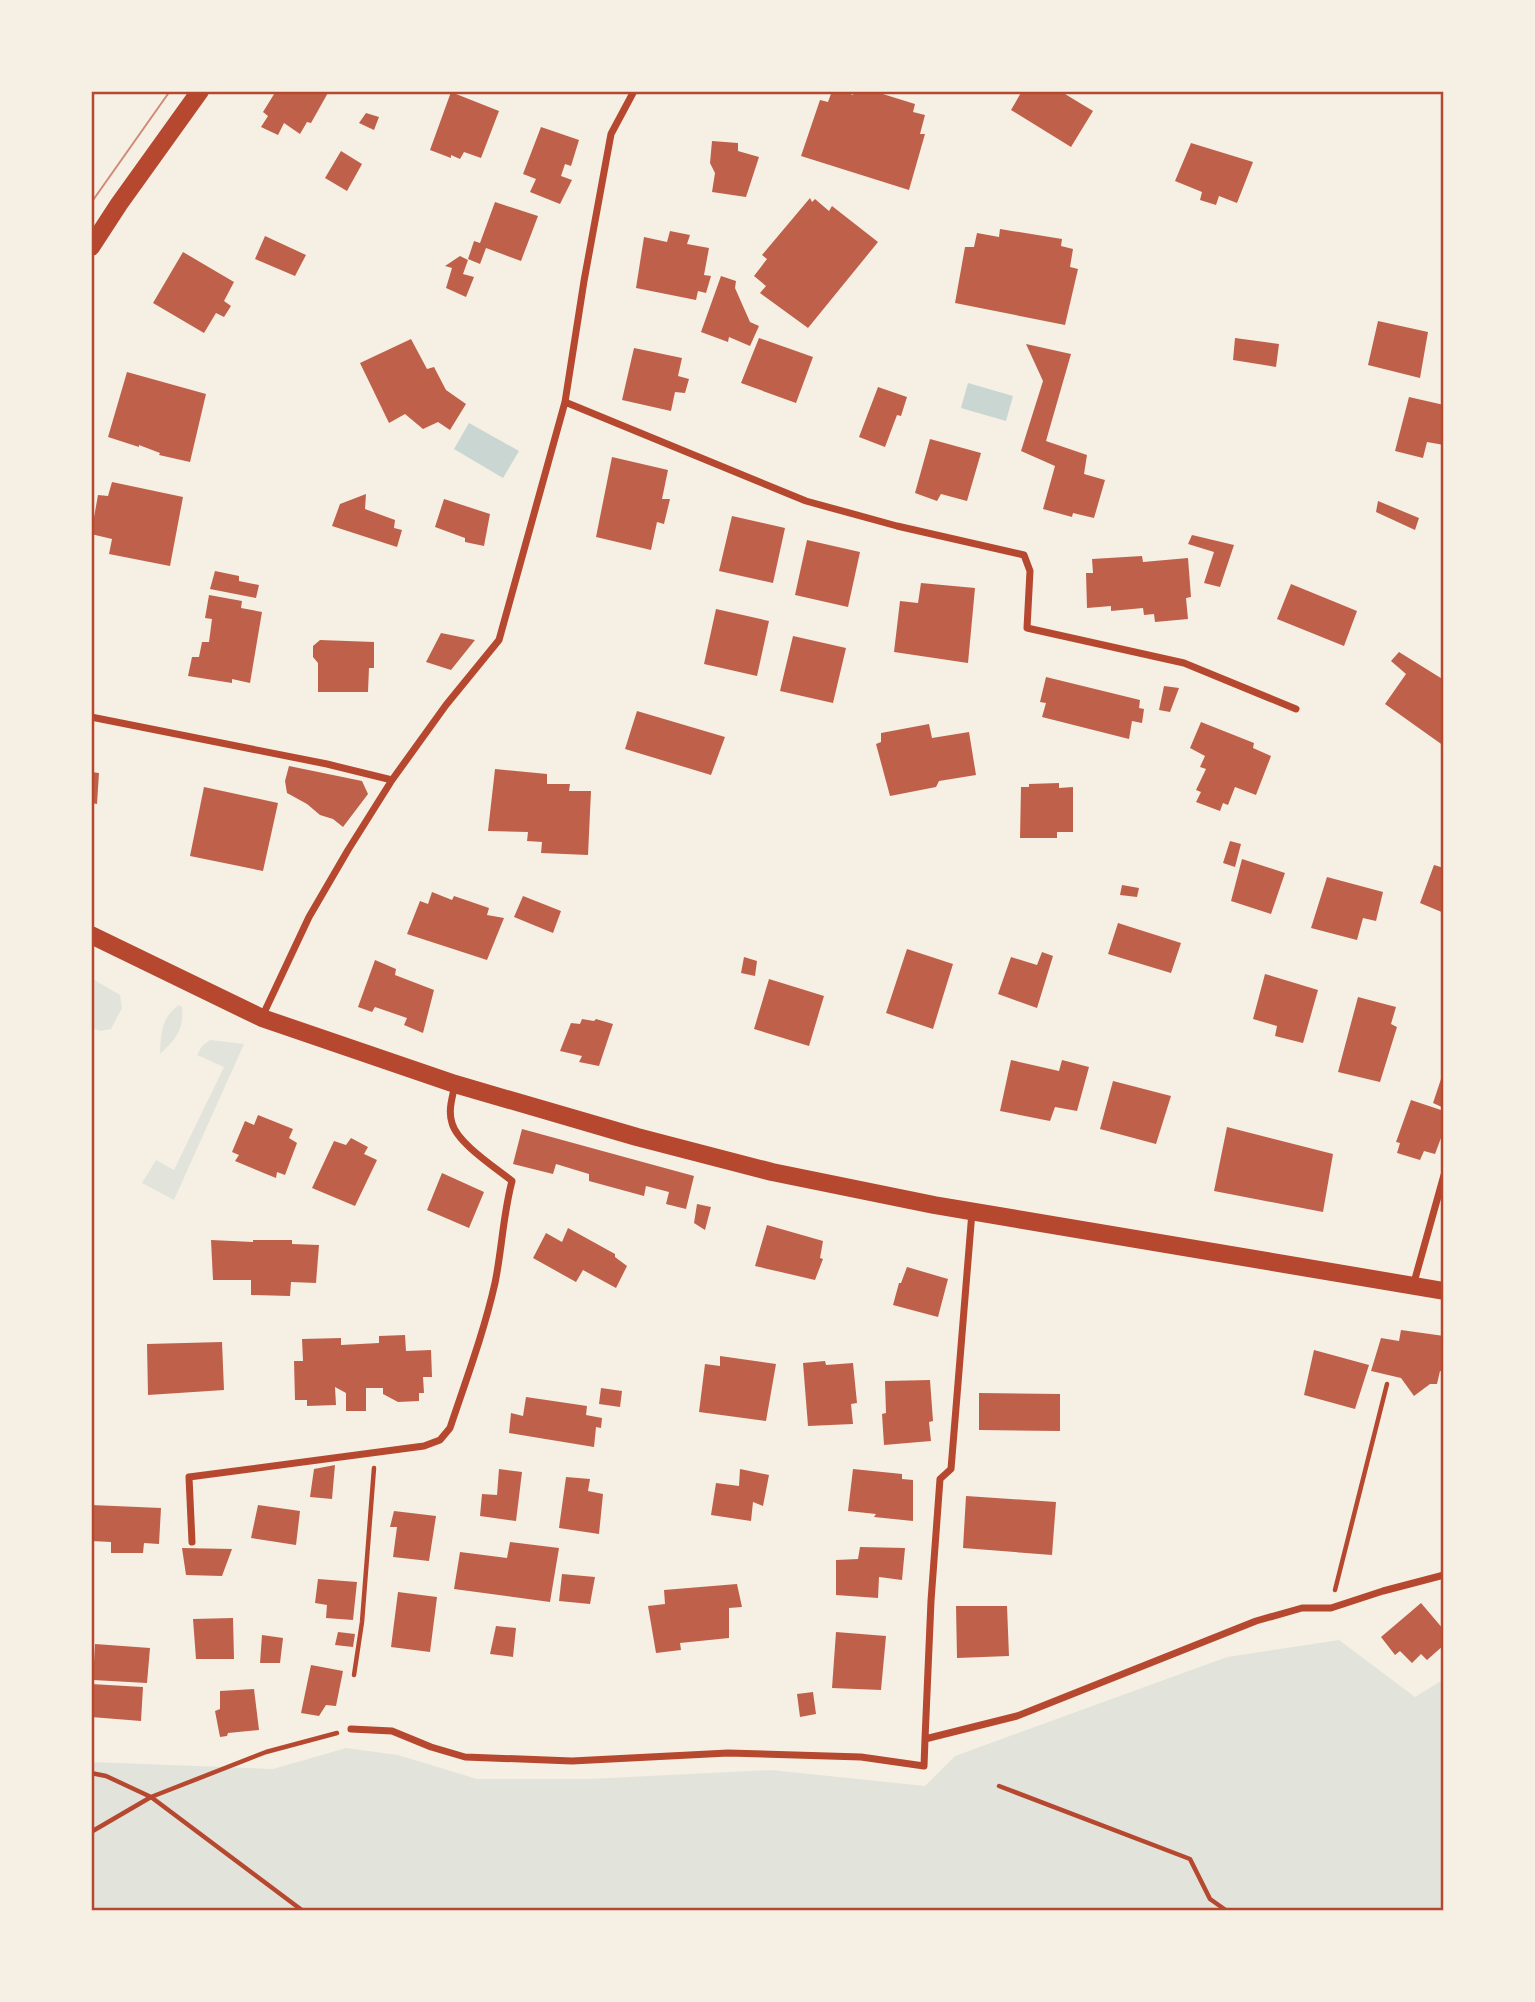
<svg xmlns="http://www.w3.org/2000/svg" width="1535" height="2002" font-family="'Public Sans',sans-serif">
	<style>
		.green { fill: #e2e4dc }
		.water { fill: #c9d6d2 }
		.building { fill: #bf614a }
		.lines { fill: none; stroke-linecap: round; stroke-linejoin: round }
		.path { stroke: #b5482f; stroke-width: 4.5 }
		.minor { stroke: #b5482f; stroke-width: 7 }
		.primary { stroke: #b5482f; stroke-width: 18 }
		.tram { stroke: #cf8b77; stroke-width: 2 }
		.neatline { fill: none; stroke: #b5482f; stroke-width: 2.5 }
	</style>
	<rect width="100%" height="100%" fill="#f6efe4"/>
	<path class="green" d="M91,978L120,995L122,1008L111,1029L100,1031L91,1027Z
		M179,1005L182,1007C184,1030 176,1039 160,1054C161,1033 161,1018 179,1005Z
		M210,1040L244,1044L174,1200L142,1183L156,1160L174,1170L224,1067L197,1055L202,1046Z
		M1339,1640L1415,1697L1444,1679V1911H91V1762L273,1769L346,1748L398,1755L477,1779H588L771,1770L925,1786L955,1756L1227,1657Z"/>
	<path class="water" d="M968,383L1013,396L1006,421L961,408Z
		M469,423L519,451L503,478L454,449Z"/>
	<path class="building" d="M276,91H329L311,123L307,122L300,134L284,123L278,135L261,127L268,116L263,112Z
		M832,91H843L853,95L854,91H873L915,104L913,112L925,115L920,134H925L909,190L801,156L820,100L828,102Z
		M1022,91H1060L1093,111L1071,147L1011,110Z
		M451,92L499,111L481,158L464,152L460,159L451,155V158L430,150Z
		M366,113L379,117L374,130L359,123Z
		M541,127L579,140L571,166L565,164L561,176L572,180L560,204L530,192L536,179L523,174Z
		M712,141L738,143V151L759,157L746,197L712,192L715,173L710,163Z
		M1191,143L1253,162L1237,203L1219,196L1216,205L1200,200L1202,192L1175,181Z
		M341,151L362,164L347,191L325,178Z
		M810,198L812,202L815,199L829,211L832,206L878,242L808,328L760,293L766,286L754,276L767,259L762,255Z
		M495,202L538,216L521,261L486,248L480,264L468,259L474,241L480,243Z
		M1000,229L1062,239L1061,246L1073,249L1070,267L1078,269L1065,325L955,303L965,247H974L977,233L999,237Z
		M670,231L690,235L687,244L709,248L704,275L711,276L706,293L698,291L696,300L636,288L644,237L667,242Z
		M265,236L306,255L295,276L255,259Z
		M183,252L234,282L224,301L231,306L224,317L216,313L204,333L153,303Z
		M460,256L468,260L463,274L474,277L466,297L446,288L452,268L445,266Z
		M721,276L736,281L735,288L750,322L759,326L750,346L729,337L728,342L701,332Z
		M1378,321L1428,332L1420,378L1368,365Z
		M759,338L813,357L796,403L741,383Z
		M1235,338L1279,344L1276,367L1233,360Z
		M411,339L427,369L434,367L446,390L466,404L450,430L438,422L423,429L405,414L389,423L360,363Z
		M1026,344L1071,354L1046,441L1087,455L1084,474L1105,480L1094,518L1073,513L1072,517L1043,509L1055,466L1021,451L1043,381Z
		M634,348L682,358L678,376L689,379L685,393L675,392L671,411L622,400Z
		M127,372L206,394L190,462L159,455L160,453L139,445V447L108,437Z
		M878,387L907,397L901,416L897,415L885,447L859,437Z
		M1409,397L1444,405V445L1427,442L1423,458L1395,451Z
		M930,439L981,453L967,501L941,494L937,501L915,493Z
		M612,457L668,470L662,499H670L664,524L657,522L651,550L596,537Z
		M112,482L183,497L170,566L109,554L112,539L91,534L98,495L108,496Z
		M366,494L365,509L395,520L394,528L402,530L397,547L332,526L340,504Z
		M444,499L490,514L484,546L465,542V538L435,527Z
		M1378,501L1419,518L1415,530L1376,512Z
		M732,516L785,528L773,583L719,571Z
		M1192,535L1234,545L1220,587L1204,583L1214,552L1188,544Z
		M807,540L860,552L848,607L795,595Z
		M1142,556L1143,562L1188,558L1191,597L1186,598L1188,619L1155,622L1154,614L1144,615L1143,608L1111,611V606L1087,608L1086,573H1093L1092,559Z
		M215,571L239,576V581L259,585L256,598L210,589Z
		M921,583L975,588L968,663L894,652L900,601L918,603Z
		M1291,584L1357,611L1344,646L1277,619Z
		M209,595L242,601L241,608L262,612L250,683L232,679V683L188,676L192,657H199L202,642H209L212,619L205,618Z
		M716,609L769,621L757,676L704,664Z
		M441,633L475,640L451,670L426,662Z
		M793,636L846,648L833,703L780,691Z
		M320,640L374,642V668H369L368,692H318V663L313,657V646Z
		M1399,652L1444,680V746L1385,704L1406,674L1391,661Z
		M1046,677L1140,700L1139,708L1144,709L1142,723L1132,721L1129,739L1042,717L1046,703L1040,702Z
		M1164,686L1179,688L1170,712L1159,710Z
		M637,711L725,737L711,775L625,749Z
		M1201,722L1254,743L1253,748L1271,756L1256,795L1235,787L1228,805L1223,803L1220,811L1196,802L1201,792L1196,790L1206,769L1200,767L1205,756L1190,748Z
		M929,724L932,738L969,732L976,775L939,781L936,787L890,796L876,744L881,742V733Z
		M289,766L362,781L368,794L343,827L333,819L320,815L307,804L287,793L285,781Z
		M495,769L547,774V784H570L569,791H591L588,855L541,853L542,842L527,841L528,832L488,831Z
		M91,772L99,773L97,804L91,803Z
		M1059,783V788L1073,787V832H1057V838H1020L1021,787H1029V784Z
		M204,787L278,803L263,871L190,856Z
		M1230,841L1241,844L1235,867L1223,863Z
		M1242,859L1285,873L1271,914L1231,901Z
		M1434,865L1444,868V913L1420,903Z
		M1327,877L1383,892L1376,921L1363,918L1357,940L1311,928Z
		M1122,885L1139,888L1137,897L1120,895Z
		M432,892L452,900L454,896L489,908L487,915L504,918L487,960L407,934L420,901L428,904Z
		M523,896L561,911L553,933L514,917Z
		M1118,923L1181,943L1171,973L1108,954Z
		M907,949L953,964L933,1029L886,1013Z
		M1042,952L1053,956L1037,1008L998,994L1011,957L1037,965Z
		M744,957L757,961L755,976L741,973Z
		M375,960L396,969L395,975L434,990L423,1033L404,1025L407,1018L375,1007L372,1012L358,1007Z
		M1265,974L1318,990L1303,1043L1275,1036L1277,1026L1253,1019Z
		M769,979L824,996L809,1046L754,1029Z
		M1358,997L1396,1007L1391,1024L1397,1027L1380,1082L1338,1072Z
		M582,1019L594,1021L596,1019L613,1024L599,1066L579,1062L582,1056L560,1051L571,1023L580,1024Z
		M1011,1060L1059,1071L1062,1060L1089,1067L1077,1111L1055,1107L1050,1121L1000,1111Z
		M1441,1079L1444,1080V1108L1433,1103Z
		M1113,1081L1171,1096L1156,1144L1100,1129Z
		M1411,1100L1444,1111V1130L1435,1154L1424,1151L1420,1160L1397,1153L1400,1143L1396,1142Z
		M258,1115L293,1129L289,1138L297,1143L285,1175L277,1172L276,1178L235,1161L239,1155L232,1152L245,1121L254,1125Z
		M1227,1127L1333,1154L1323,1212L1214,1191Z
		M522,1129L694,1176L686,1209L666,1204L669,1192L646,1186L644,1196L589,1181V1174L556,1164L553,1174L513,1164Z
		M351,1138L368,1147L364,1154L377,1160L355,1206L312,1188L334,1141L346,1145Z
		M442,1173L484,1192L469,1228L427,1210Z
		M697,1204L711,1207L705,1230L694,1223Z
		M767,1225L823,1241L820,1258L823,1259L815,1280L755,1266Z
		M568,1228L615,1254V1257L627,1266L616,1288L583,1270L576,1282L533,1258L546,1233L562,1242Z
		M211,1240L253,1242V1240H292V1244L319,1245L316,1283L291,1282L290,1296L251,1295V1280H213Z
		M907,1267L948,1279L938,1317L893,1305L899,1283H901Z
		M1401,1330L1444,1336V1371H1440L1437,1384H1430L1414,1396L1401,1378L1371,1371L1381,1338L1399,1341Z
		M405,1335L406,1351L431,1350L432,1377H423L424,1393H419V1401L398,1402L383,1394V1388H366V1411H346V1393L335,1387L336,1405L307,1406V1400H295L294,1361H303L302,1339L341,1338V1345L379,1343V1336Z
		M222,1342L224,1390L148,1395L147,1344Z
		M1314,1350L1369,1365L1355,1409L1304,1395Z
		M720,1356L776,1364L766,1421L699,1412L705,1364L720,1366Z
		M825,1361L826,1365L853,1363L857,1403L851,1404L853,1424L808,1426L803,1363Z
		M930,1380L933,1421L929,1422L931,1441L884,1445L882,1414L886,1413L885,1381Z
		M601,1388L622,1391L620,1407L599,1404Z
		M979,1393L1060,1394V1431L979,1430Z
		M526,1397L587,1406L586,1415L602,1418L601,1428L596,1427L594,1447L509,1433L511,1413L523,1416Z
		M335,1465L332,1499L310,1497L314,1469Z
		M499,1469L522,1472L516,1521L480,1516L482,1494L497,1495Z
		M740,1469L769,1475L763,1506L753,1502L751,1521L711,1515L716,1483L739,1486Z
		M853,1469L902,1474V1479L913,1480V1521L874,1517L876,1514L848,1511Z
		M566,1477L590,1479L588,1491L603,1494L599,1534L559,1528Z
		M966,1496L1056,1502L1052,1555L963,1548Z
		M91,1505L161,1508L159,1544L144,1543L143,1553H111V1542L91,1541Z
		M258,1505L300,1511L296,1545L251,1538Z
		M394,1511L436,1516L429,1561L393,1557L397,1527H390Z
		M510,1542L559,1548L550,1602L454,1589L460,1552L507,1558Z
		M860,1547L905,1548L902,1580L879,1577L878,1598L836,1595V1560L858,1559Z
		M182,1548L232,1549L222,1576L186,1575Z
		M562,1574L595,1577L590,1604L559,1601Z
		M318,1579L357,1582L353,1620L326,1618L327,1605L315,1603Z
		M737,1584L742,1607L729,1608V1638L680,1643L681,1650L656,1653L648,1606L665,1604L664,1590Z
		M398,1592L437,1597L430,1652L391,1647Z
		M1421,1603L1444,1630V1645L1427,1660L1421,1654L1412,1663L1400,1651L1395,1655L1381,1637Z
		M956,1606H1007L1009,1656L957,1658Z
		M233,1618L234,1659H196L193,1619Z
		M496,1626L516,1628L513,1657L490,1654Z
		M338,1632L355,1634L353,1647L335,1645Z
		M836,1632L886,1636L881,1690L832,1688Z
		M262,1635L283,1638L280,1663H260Z
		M95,1644L150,1648L147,1683L93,1680Z
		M311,1665L343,1671L336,1706L326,1705L319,1716L301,1713Z
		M91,1684L143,1687L141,1721L91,1717Z
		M254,1689L259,1730L228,1733L227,1736L220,1737L215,1711L220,1709V1691Z
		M813,1692L816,1714L800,1717L797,1694Z"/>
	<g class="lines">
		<path class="path" d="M1335,1590L1387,1384
			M354,1675L362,1622L374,1468
			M91,1773L106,1776L151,1797L303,1911
			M999,1786L1190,1859L1210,1899L1227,1911
			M91,1832L151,1797L266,1752L337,1733"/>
		<path class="minor" d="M565,402L806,501L897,526L1024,555L1030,571L1027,628L1184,663L1296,709
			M91,717L327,764L392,780
			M262,1017L309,917L348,850L392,780L446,705L499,640L565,402L584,281L611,134L634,91
			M1413,1286L1444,1175
			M192,1542L189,1477L424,1446L440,1440L450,1428C466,1380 484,1332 495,1283C502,1249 503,1215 512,1181C496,1168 457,1143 452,1123C448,1111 452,1098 455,1085
			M351,1729L392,1731L431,1747L465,1757L572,1761L728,1753L861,1757L924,1766L925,1739L1017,1716L1256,1621L1302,1608H1331L1383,1591L1444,1575
			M925,1739L931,1601L940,1479L951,1469L972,1212"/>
		<path class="primary" d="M91,247L119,204L200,91
			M91,935L262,1018L455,1084L637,1137L772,1172L934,1205L1444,1291"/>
		<path class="tram" d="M91,203L170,91"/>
	</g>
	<rect width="1535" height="2002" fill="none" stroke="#f6efe4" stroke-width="186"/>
	<rect x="93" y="93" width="1349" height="1816" class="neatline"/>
</svg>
